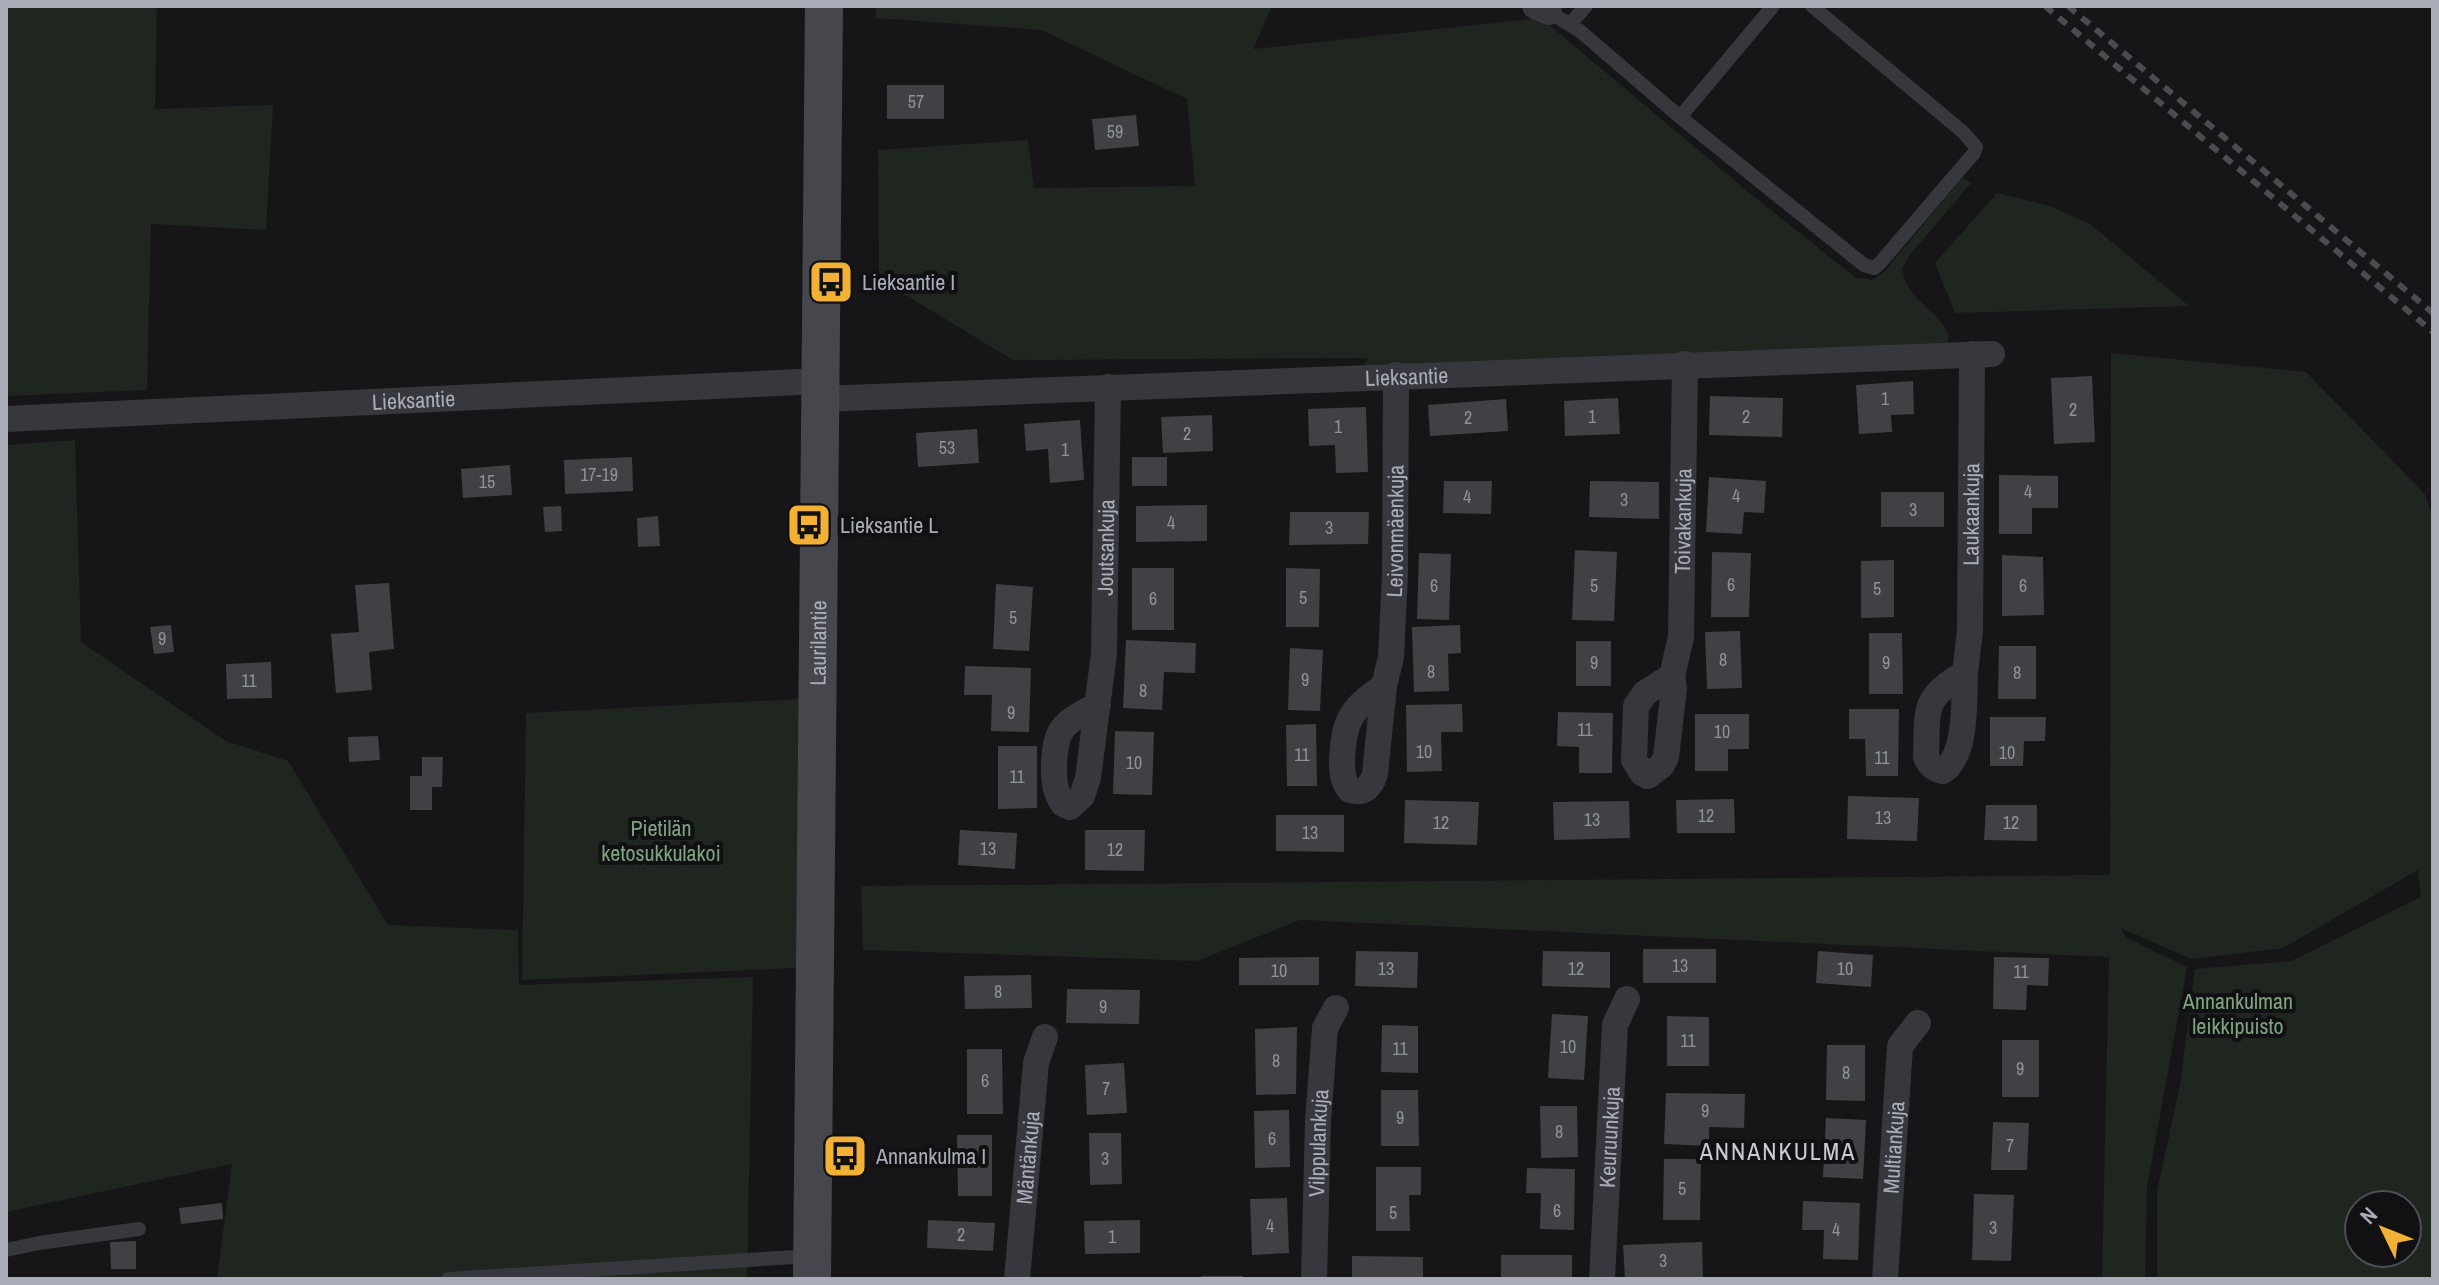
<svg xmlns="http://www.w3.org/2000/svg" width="2439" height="1285" font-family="'Archivo Narrow',sans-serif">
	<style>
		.green { fill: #1e261f; fill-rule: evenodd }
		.building { fill: #404145 }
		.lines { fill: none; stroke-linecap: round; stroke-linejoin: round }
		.lane { stroke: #37383d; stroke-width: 14 }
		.street { stroke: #37383d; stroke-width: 26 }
		.secondary { stroke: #45474d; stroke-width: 38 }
		.rail { stroke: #4a4c52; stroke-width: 6; stroke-dasharray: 10 8; stroke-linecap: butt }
		.labels { text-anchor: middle; stroke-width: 8; stroke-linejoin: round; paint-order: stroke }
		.number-label { font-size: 18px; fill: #8e929b }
		.poi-label { font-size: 22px; fill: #a8adb8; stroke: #111113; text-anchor: start }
		.street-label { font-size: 22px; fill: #a8adb8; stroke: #111113 }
		.park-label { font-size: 22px; fill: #7fa381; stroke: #111113 }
		.neighbourhood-label { font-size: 24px; letter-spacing: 2px; fill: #c9ccd4; stroke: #111113 }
	</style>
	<rect width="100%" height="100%" fill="#161618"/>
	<path class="green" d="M6,6H157L155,109L273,105L266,230L151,224L147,390L6,396Z
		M876,6H1272L1253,49L1541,18L1746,190L1855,277L1872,280L1883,273L1963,177L1971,183L1909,256L1902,269C1904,276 1905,282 1909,288C1919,305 1951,321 1948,341L1944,346L1365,365L1368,358L1013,360L879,279L878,150L1028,140L1034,188L1195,186L1187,99L1041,30L876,18Z
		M1997,193L2050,206L2090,224L2189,306L1955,313L1935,263Z
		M2111,353L2306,372L2425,494L2433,519V1279H2157V1191L2180,1085L2195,969L2291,961L2421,897L2418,870L2283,948L2191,959L2121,928L2125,937L2187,967L2147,1187L2145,1279H2102L2109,957L1300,920L1197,961L863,950L861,886L2110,875ZM2359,1205H2407V1253H2359Z
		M75,440L81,642L226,741L288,761L388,925L518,930L519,985L753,977L747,1279H217L232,1164L6,1212V445Z
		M800,699L796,968L522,980L526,713Z"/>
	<path class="building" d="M887,85H944V119H887Z
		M1136,115L1139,146L1095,150L1092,119Z
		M2092,376L2095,442L2054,444L2051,378Z
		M1913,381L1914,414L1891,415L1892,432L1859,434L1856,385Z
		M1710,396L1783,398L1782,437L1709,435Z
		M1618,398L1620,434L1565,436L1564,401Z
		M1506,399L1508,431L1430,436L1428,405Z
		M1366,407L1368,472L1336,473L1335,445L1309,446L1308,409Z
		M1212,415L1213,451L1163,453L1161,417Z
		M1080,420L1084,480L1050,483L1048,449L1026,451L1024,424Z
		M977,429L979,463L918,467L916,433Z
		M632,457L633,491L565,494L564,460Z
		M1132,457H1167V486H1132Z
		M510,465L512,495L463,498L461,469Z
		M1999,475L2058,476V508H2032V534H1999Z
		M1709,477L1766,481L1764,513L1744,512L1742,534L1706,532Z
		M1444,481H1492L1491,514L1443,513Z
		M1590,481L1659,482V519L1589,517Z
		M1881,492H1944V527H1881Z
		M1207,505V541L1136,542V506Z
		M561,506L562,531L545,532L543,507Z
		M1290,512H1369L1368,544L1289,545Z
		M658,516L660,546L638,547L637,518Z
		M1575,550L1617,552L1614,621L1572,620Z
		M1712,552L1751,553L1749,617H1711Z
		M1419,553L1451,554L1449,620L1417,619Z
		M2002,555L2043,557L2044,615L2002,616Z
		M1894,560V617L1861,618V561Z
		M1132,568H1174V630H1132Z
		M1286,568L1320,569L1319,627H1286Z
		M389,583L394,649L369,652L372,690L336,693L331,634L359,632L355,585Z
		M996,584L1033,587L1029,651L993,649Z
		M171,625L174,652L154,654L150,627Z
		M1460,625L1461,653L1448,654L1449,691L1414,692L1412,627Z
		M1740,631L1742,688L1707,689L1705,632Z
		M1869,633H1902L1903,694H1869Z
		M1126,640L1196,643L1195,673L1164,672L1162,710L1123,708Z
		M1576,641H1611V686H1576Z
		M1999,646H2036V699H1998Z
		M1290,648L1323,650L1320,711L1288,710Z
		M271,662L272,698L227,699L226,664Z
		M965,666L1031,668L1029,732L991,731L992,695H964Z
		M1462,704L1463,732H1441L1442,771L1407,772L1406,705Z
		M1849,709H1899L1898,776H1866L1865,739H1849Z
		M1558,712L1613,713L1612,773H1579V747L1557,746Z
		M1695,714H1749V749H1728V771H1695Z
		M1990,717H2046L2045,741H2024L2023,766H1990Z
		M1316,724L1317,786H1287L1286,725Z
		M1115,731L1154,732L1152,795L1113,794Z
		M378,736L380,760L349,762L348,737Z
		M998,746H1037V808L998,809Z
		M422,757H443L442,787H432V810H410V776H422Z
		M1848,796L1919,798L1917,841L1847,839Z
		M1734,799L1735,833H1677L1676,800Z
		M1405,800L1479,802L1477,845L1404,843Z
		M1629,801L1630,838L1554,840L1553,802Z
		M1986,805H2037V841L1984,840Z
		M1276,815H1344V852L1276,851Z
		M960,830L1017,833L1015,869L958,865Z
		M1085,830H1145L1144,871L1085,870Z
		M1643,949H1716V983H1643Z
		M1356,951L1418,952L1417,988L1355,986Z
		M1543,951L1610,952V988L1542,986Z
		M1818,951L1873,955L1871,987L1816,983Z
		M1319,957V985H1239V958Z
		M1994,957L2049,958L2048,986L2027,985L2026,1010L1993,1009Z
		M1031,975L1032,1008L965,1009L964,976Z
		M1067,989L1140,990L1139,1024L1066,1023Z
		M1552,1014L1588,1016L1584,1080L1548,1078Z
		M1667,1016L1709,1017V1066H1667Z
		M1382,1025L1418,1026V1073L1381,1072Z
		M1297,1027L1296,1094L1256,1095L1255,1029Z
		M2002,1040H2039V1097H2002Z
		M1827,1045H1865V1101L1826,1100Z
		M967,1049H1002L1003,1114H967Z
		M1124,1063L1127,1113L1087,1115L1085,1065Z
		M1381,1090H1418L1419,1146H1381Z
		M1666,1093L1745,1094L1744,1128L1709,1127V1146L1664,1144Z
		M1540,1106H1577L1578,1157L1541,1158Z
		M1289,1110L1290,1167L1255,1168L1254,1111Z
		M1826,1118L1866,1120L1863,1179L1823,1177Z
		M1993,1122L2029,1123L2027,1170H1991Z
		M1089,1133H1121L1122,1184L1090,1185Z
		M957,1135H992V1196H958Z
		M1664,1159H1701L1700,1220H1663Z
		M1376,1167H1421V1195H1409L1410,1231H1376Z
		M1527,1168L1575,1169L1574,1230L1540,1229L1541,1193H1526Z
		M1974,1194L2014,1195L2011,1261L1972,1260Z
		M1287,1198L1289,1253L1252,1255L1250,1199Z
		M1803,1201L1860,1203L1858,1260L1823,1259L1824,1230H1802Z
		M222,1203L223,1219L181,1224L179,1208Z
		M928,1220L995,1223L993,1251L927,1248Z
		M1140,1220V1253L1085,1254L1084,1221Z
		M136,1241V1269H111L110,1242Z
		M1702,1242L1703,1277L1625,1279L1623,1245Z
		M1501,1255H1572V1279H1501Z
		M1352,1256L1423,1257V1279H1352Z
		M1201,1276H1243V1279H1201Z"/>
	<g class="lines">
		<path class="lane" d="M1549,12L1580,31L1680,117L1773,6
			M1570,24L1586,6
			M1680,117L1864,265L1874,268L1880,263L1974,153L1976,147L1963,132L1812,6
			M6,1250L39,1243L139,1229
			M448,1279L811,1256"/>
		<g class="street">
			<path d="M1535,6L1549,12"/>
			<path id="s1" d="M821,399L1992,354"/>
			<path id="s2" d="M6,419L821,381"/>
			<path id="s3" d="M1965,673C1964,701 1967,755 1943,771C1934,769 1929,765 1926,757C1928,710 1921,698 1965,673L1970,631L1972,354"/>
			<path id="s4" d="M1672,676L1674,689L1666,757L1662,765L1648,776L1642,773L1634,760L1636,706L1645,693L1672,676L1681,637L1685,364"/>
			<path id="s5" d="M1384,686L1375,774C1371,787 1364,794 1350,790C1342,781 1342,771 1342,760C1344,719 1351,709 1384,686L1391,657L1395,574L1396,375"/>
			<path id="s6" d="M1098,705C1063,723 1055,727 1054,767C1054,782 1055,792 1063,804L1070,807L1082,796L1088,778L1104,653L1108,387"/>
			<path id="s7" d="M1017,1279L1036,1063L1045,1037"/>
			<path id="s8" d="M1314,1279L1318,1121L1325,1028L1336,1008"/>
			<path id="s9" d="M1602,1279L1615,1025L1627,999"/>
			<path id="s10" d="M1885,1279L1900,1046L1918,1023"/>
		</g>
		<path class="secondary" id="s11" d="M812,1279L824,6"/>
		<path class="rail" d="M2045,6L2433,332
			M2068,6L2433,313"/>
	</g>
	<defs>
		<g id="bus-square" transform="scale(2.3)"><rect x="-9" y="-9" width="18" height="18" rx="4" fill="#f2b134" stroke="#111113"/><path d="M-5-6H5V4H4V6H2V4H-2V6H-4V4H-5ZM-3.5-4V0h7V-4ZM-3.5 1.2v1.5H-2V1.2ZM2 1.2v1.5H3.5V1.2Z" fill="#111"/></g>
	</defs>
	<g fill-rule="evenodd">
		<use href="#bus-square" x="831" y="282"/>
		<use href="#bus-square" x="809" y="525"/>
		<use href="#bus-square" x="845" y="1156"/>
	</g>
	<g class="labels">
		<g class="number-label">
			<text x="916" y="108">57</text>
			<text x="1115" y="138">59</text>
			<text x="1885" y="405">1</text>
			<text x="2073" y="416">2</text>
			<text x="1592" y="423">1</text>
			<text x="1746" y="423">2</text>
			<text x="1468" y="424">2</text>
			<text x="1338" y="433">1</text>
			<text x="1187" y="440">2</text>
			<text x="947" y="454">53</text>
			<text x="1065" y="456">1</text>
			<text x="599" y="481">17-19</text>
			<text x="487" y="488">15</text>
			<text x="2028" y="498">4</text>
			<text x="1736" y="502">4</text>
			<text x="1467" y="503">4</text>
			<text x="1624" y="506">3</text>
			<text x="1913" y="516">3</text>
			<text x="1171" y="529">4</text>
			<text x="1329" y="534">3</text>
			<text x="1731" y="591">6</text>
			<text x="1434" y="592">6</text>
			<text x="1594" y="592">5</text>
			<text x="2023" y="592">6</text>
			<text x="1877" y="595">5</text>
			<text x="1303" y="604">5</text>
			<text x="1153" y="605">6</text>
			<text x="1013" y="624">5</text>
			<text x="162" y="645">9</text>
			<text x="1723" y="666">8</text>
			<text x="1594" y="669">9</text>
			<text x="1886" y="669">9</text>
			<text x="1431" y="678">8</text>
			<text x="2017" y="679">8</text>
			<text x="1305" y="686">9</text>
			<text x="249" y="687">11</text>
			<text x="1143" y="697">8</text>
			<text x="1011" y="719">9</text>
			<text x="1585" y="736">11</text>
			<text x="1722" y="738">10</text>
			<text x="1424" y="758">10</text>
			<text x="2007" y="759">10</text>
			<text x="1302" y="761">11</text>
			<text x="1882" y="764">11</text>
			<text x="1134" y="769">10</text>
			<text x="1017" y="783">11</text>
			<text x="1706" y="822">12</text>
			<text x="1883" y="824">13</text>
			<text x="1592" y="826">13</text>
			<text x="1441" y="829">12</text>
			<text x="2011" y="829">12</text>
			<text x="1310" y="839">13</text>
			<text x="988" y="855">13</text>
			<text x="1115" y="856">12</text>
			<text x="1680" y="972">13</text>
			<text x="1386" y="975">13</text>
			<text x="1576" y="975">12</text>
			<text x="1845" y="975">10</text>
			<text x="1279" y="977">10</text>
			<text x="2021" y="978">11</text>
			<text x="998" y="998">8</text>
			<text x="1103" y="1013">9</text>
			<text x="1688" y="1047">11</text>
			<text x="1568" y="1053">10</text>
			<text x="1400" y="1055">11</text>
			<text x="1276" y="1067">8</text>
			<text x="2020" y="1075">9</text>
			<text x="1846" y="1079">8</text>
			<text x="985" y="1087">6</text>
			<text x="1106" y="1095">7</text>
			<text x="1705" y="1117">9</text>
			<text x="1400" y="1124">9</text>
			<text x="1559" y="1138">8</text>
			<text x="1272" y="1145">6</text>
			<text x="2010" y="1152">7</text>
			<text x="1105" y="1165">3</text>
			<text x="1682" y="1195">5</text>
			<text x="1557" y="1217">6</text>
			<text x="1393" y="1219">5</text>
			<text x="1270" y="1232">4</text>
			<text x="1993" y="1234">3</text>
			<text x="1836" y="1236">4</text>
			<text x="961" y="1241">2</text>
			<text x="1112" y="1243">1</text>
			<text x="1663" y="1267">3</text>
		</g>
		<g class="poi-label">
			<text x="862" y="290">Lieksantie I</text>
			<text x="840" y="533">Lieksantie L</text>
			<text x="876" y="1164">Annankulma I</text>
		</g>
		<g class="street-label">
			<text dy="8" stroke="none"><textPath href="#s1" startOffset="586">Lieksantie</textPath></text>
			<text dy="8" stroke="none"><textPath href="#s2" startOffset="408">Lieksantie</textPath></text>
			<text dy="8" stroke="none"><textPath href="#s3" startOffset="386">Laukaankuja</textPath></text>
			<text dy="8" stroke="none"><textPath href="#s4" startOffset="388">Toivakankuja</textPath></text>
			<text dy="8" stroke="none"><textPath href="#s5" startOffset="400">Leivonmäenkuja</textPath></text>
			<text dy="8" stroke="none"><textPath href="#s6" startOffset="396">Joutsankuja</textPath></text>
			<text dy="8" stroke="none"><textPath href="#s11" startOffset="636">Laurilantie</textPath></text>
			<text dy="8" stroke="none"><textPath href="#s9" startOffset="142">Keuruunkuja</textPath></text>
			<text dy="8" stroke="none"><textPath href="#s8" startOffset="136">Vilppulankuja</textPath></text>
			<text dy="8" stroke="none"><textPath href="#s10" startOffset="132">Multiankuja</textPath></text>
			<text dy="8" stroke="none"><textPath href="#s7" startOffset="122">Mäntänkuja</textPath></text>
		</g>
		<g class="park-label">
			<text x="661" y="836">Pietilän<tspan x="661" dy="25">ketosukkulakoi</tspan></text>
			<text x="2238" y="1009">Annankulman<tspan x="2238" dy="25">leikkipuisto</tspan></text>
		</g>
		<g class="neighbourhood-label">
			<text x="1778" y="1160">ANNANKULMA</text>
		</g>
	</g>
	<rect width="2439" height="1285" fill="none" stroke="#a8adb8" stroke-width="16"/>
	<g transform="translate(2383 1229) rotate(313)"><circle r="38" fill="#111113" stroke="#4d4f55" stroke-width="2"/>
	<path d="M0-6L14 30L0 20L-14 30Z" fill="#f2b134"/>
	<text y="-12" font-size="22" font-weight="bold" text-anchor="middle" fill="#a8adb8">N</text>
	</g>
</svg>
